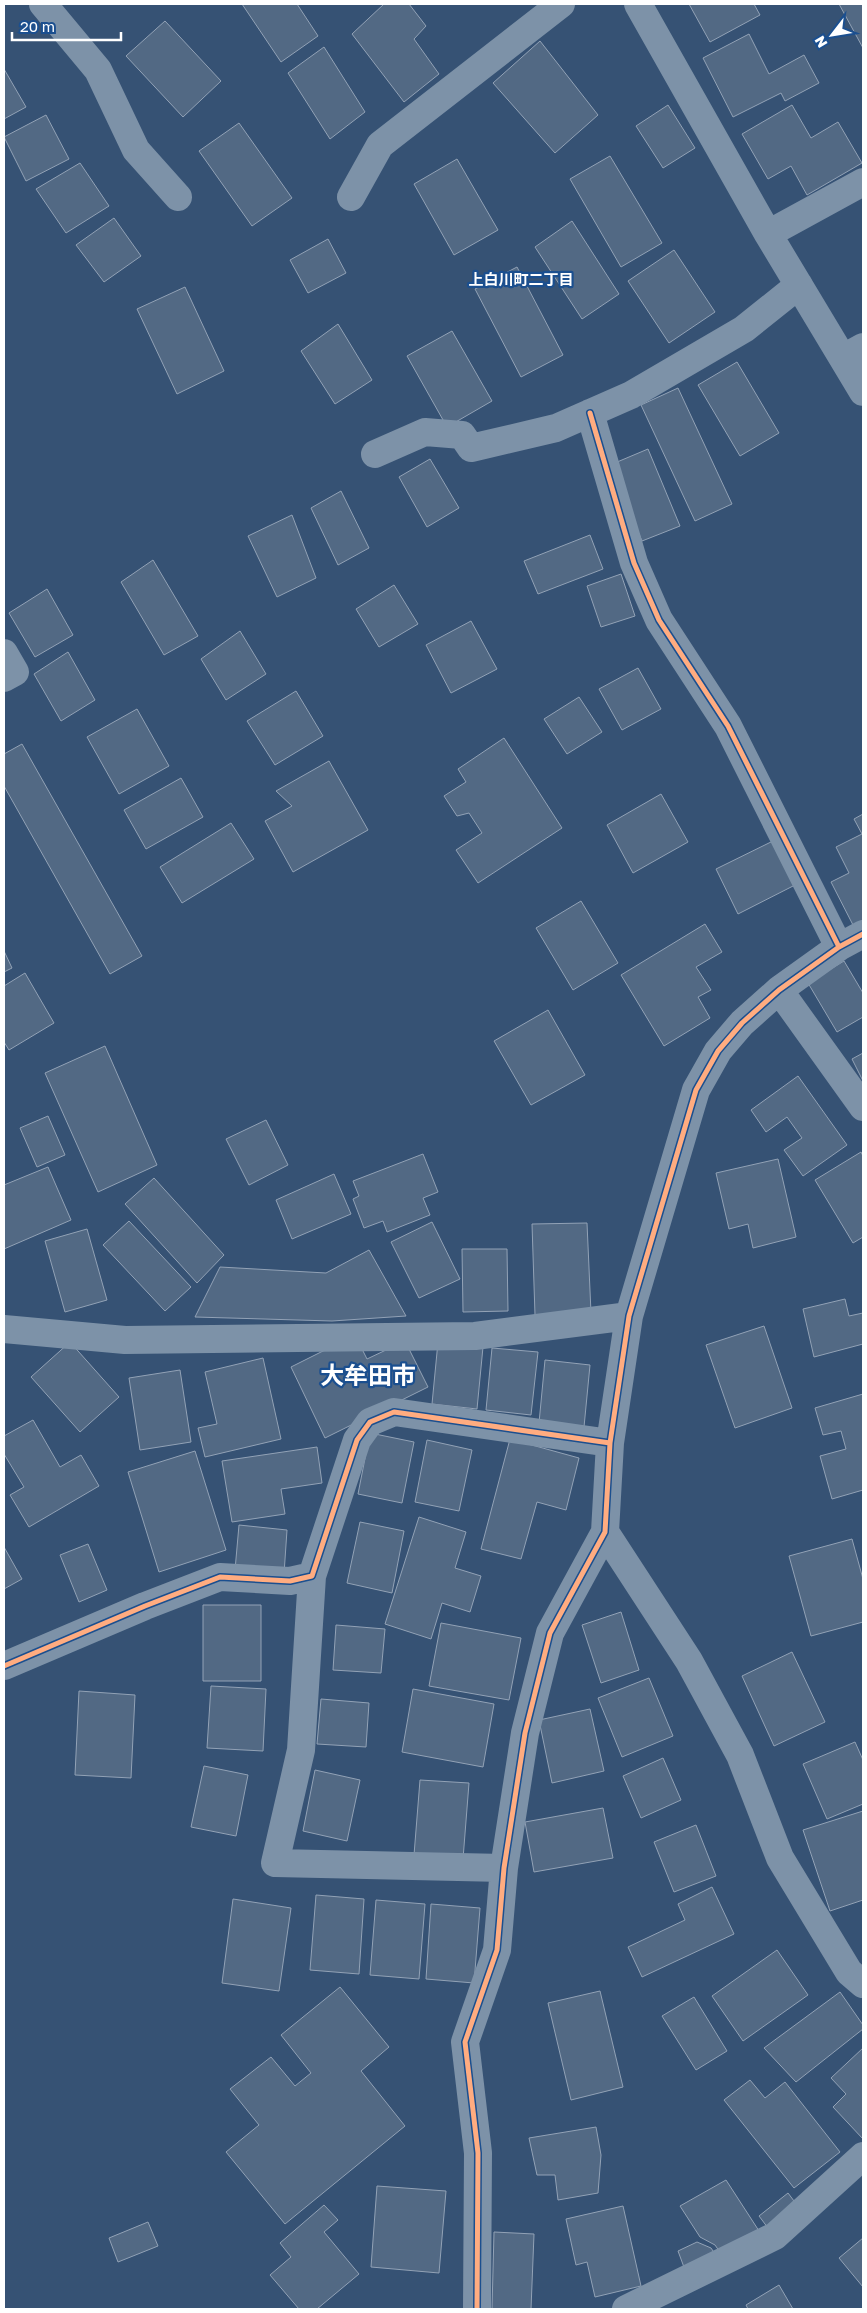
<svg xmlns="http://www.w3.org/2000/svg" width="867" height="2313" font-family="'Golos Text','Noto Sans JP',sans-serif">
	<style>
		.building { fill: #526984; stroke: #92a2b6 }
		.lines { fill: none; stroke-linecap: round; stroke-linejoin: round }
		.minor { stroke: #7d92a8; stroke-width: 28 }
		.cycleway-casing { stroke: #1b4f8f; stroke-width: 8 }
		.cycleway { stroke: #ffac80; stroke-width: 5 }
		.labels { text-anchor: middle; stroke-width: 4.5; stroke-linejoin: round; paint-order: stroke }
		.neighbourhood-label { font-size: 15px; font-weight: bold; fill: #fff; stroke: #1b4f8f }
		.town-label { font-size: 24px; font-weight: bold; fill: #fff; stroke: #1b4f8f }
	</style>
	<rect width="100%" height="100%" fill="#365274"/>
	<path class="building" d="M242,4H297L318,36L281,62Z
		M384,4H409L426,26L414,39L439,74L404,102L352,34Z
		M689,4H754L760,15L710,42Z
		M839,4H863V48Z
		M165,21L221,81L183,117L126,56Z
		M749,34L769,74L804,55L819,83L785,101L781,93L733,117L703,58Z
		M540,41L598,115L555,153L493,83Z
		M324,47L365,112L330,139L288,73Z
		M4,69L26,107L4,119Z
		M668,105L695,148L663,168L636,126Z
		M792,105L811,138L838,122L862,163L807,195L791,166L768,179L742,134Z
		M46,115L69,159L26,181L4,137Z
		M239,123L292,198L252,226L199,151Z
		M610,156L662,243L621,267L570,179Z
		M457,159L498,230L454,255L414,184Z
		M80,163L109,206L66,233L36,189Z
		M114,218L141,256L104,282L76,245Z
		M572,221L619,294L582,319L535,247Z
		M328,239L346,273L308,293L290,260Z
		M674,250L715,312L669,343L628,281Z
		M517,267L563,355L521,377L475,289Z
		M185,287L224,371L177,394L137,309Z
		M338,324L372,380L335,404L301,351Z
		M452,331L492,401L447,427L407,356Z
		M737,362L779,433L740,456L698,385Z
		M678,388L732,504L695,521L641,405Z
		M648,449L680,526L642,541L610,465Z
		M430,459L459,508L427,527L399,477Z
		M341,491L369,548L338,565L311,508Z
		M292,515L316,578L277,597L248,536Z
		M590,535L603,569L538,594L524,561Z
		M153,560L198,636L164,655L121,582Z
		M621,574L635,616L601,627L587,586Z
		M394,585L418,624L379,647L356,609Z
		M47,589L73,635L35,657L9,613Z
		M471,621L497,669L451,693L426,645Z
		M240,631L266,674L226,700L201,659Z
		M68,652L95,700L61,721L34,674Z
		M638,668L661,709L622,730L599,689Z
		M296,691L323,736L275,765L247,721Z
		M579,697L602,732L567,754L544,719Z
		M137,709L169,766L119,794L87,737Z
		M504,738L562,828L478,883L456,850L482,833L469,813L457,816L444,796L466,782L458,769Z
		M22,744L142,956L110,974L4,786V754Z
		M329,761L368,830L293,872L265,821L292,806L276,791Z
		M181,778L203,817L146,849L124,810Z
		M661,794L688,842L633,873L607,825Z
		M863,814V920L853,925L831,882L849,873L836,847L862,834L854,819Z
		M231,823L254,859L182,903L160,867Z
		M775,840L797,884L738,914L716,869Z
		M581,901L618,963L573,990L536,928Z
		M705,924L722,952L696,967L711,990L698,997L710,1018L664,1046L621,975Z
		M4,951L12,968L4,972Z
		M844,961L863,993V1017L837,1032L808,983Z
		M25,973L54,1023L9,1050L4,1042V986Z
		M548,1010L585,1075L531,1105L494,1041Z
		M105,1046L157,1165L98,1192L45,1073Z
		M863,1053V1081L852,1059Z
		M798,1076L847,1145L803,1176L784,1150L802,1138L787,1117L766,1132L751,1110Z
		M48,1116L65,1155L37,1167L20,1128Z
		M266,1120L288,1165L249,1185L226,1139Z
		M861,1152L863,1156V1237L853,1243L815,1180Z
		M423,1154L438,1192L423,1198L430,1215L387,1232L383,1221L364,1228L353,1199L359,1196L353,1181Z
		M778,1159L796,1237L753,1248L748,1224L729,1229L716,1173Z
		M48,1167L71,1220L4,1249V1185Z
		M334,1174L351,1214L292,1239L276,1200Z
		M154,1178L224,1255L197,1283L125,1204Z
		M129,1221L191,1287L165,1311L103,1245Z
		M432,1222L460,1279L419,1298L391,1242Z
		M587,1223L591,1313L535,1315L532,1224Z
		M87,1229L107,1300L65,1312L45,1241Z
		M462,1249H507L508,1311L463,1312Z
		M369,1250L406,1316L332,1321L195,1317L220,1267L326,1273Z
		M845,1299L849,1316L863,1313V1344L814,1357L803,1309Z
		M764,1326L792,1408L735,1428L706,1345Z
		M355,1335L367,1359L405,1341L428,1387L325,1438L291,1367Z
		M70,1342L119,1397L80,1432L31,1377Z
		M438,1342L483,1347L477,1409L432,1404Z
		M492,1348L538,1352L531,1415L486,1410Z
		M263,1358L281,1439L205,1457L198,1428L217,1424L205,1372Z
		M545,1360L590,1365L584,1427L539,1423Z
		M180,1370L191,1442L140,1450L129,1378Z
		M863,1394V1490L832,1499L820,1456L846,1449L841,1431L823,1435L815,1408Z
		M33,1420L60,1467L81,1455L99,1486L29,1527L10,1495L24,1487L4,1454V1436Z
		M370,1433L414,1442L402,1503L358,1494Z
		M510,1439L579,1458L566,1510L537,1502L521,1559L481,1549Z
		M427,1440L472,1450L459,1511L415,1502Z
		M317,1447L322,1483L281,1489L285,1514L232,1522L222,1461Z
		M195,1451L226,1550L159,1572L128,1472Z
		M419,1517L466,1532L455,1568L481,1576L470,1612L442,1603L431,1639L385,1624Z
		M360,1522L404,1531L392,1593L347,1583Z
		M239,1525L287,1530L284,1574L235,1570Z
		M852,1539L863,1579V1622L811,1636L789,1556Z
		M88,1544L107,1590L79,1602L60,1555Z
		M4,1547L22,1579L4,1589Z
		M203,1605H261V1681H203Z
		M621,1612L639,1670L601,1683L582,1625Z
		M441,1623L521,1638L509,1700L429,1686Z
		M336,1625L385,1629L381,1673L333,1670Z
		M792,1652L825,1722L774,1746L742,1676Z
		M649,1678L673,1736L622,1757L598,1698Z
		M211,1686L266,1689L263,1751L207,1748Z
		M413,1689L494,1704L483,1767L402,1752Z
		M79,1691L135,1695L131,1778L75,1775Z
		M321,1699L369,1703L366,1747L317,1744Z
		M590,1709L604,1771L552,1783L539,1720Z
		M855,1742L863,1760V1804L827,1819L803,1764Z
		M663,1758L681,1800L641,1818L623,1776Z
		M204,1766L248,1775L236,1836L191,1827Z
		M315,1770L360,1780L347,1841L303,1831Z
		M420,1780L469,1783L463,1859L414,1855Z
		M603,1808L613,1858L534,1872L525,1822Z
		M863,1811V1900L830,1911L803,1830Z
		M696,1825L716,1876L674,1892L654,1842Z
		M712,1887L734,1934L642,1977L628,1947L685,1920L678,1904Z
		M316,1895L364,1899L359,1974L310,1970Z
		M233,1899L291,1908L279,1991L222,1983Z
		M376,1900L425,1904L419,1979L370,1975Z
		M431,1904L480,1908L474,1983L426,1979Z
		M777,1950L808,1995L743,2041L712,1996Z
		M340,1987L389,2047L361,2071L405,2126L285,2224L226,2152L259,2125L230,2089L271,2057L295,2086L311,2073L281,2035Z
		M600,1991L623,2087L571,2100L548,2003Z
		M840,1992L863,2025V2029L796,2082L764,2048Z
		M694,1997L727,2051L696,2070L662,2016Z
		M863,2048V2139L833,2107L846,2094L831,2078Z
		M750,2080L765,2098L785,2082L840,2152L794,2188L724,2100Z
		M596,2127L601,2155L598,2193L558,2200L555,2175H537L529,2138Z
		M726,2180L761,2234L724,2258L715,2245L700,2237L680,2206Z
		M377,2186L446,2191L439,2273L371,2267Z
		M788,2193L797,2205L768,2228L759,2216Z
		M324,2205L338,2220L324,2232L359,2274L317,2309H299L270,2275L291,2257L280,2243Z
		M623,2206L641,2286L595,2297L587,2262L576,2265L566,2219Z
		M148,2222L158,2246L118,2262L109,2238Z
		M494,2232L534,2234L531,2309H492Z
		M863,2238V2287L839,2258Z
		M697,2242L711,2248L720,2261L688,2278L678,2251Z
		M779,2285L793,2309H748L746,2305Z"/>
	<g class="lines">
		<path class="minor" d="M43,4L98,70L136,150L178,197
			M638,4L768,234L863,392
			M351,197L380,145L561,4
			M768,234L863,182
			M843,358L863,347
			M590,413L634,563L659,620L728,726L839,947
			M375,454L425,432L462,435L471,448L556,428L631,395L744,329L799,285
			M4,653L15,672L4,678
			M779,990L863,1107
			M4,1329L125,1340L475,1336L629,1316
			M605,1532L689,1661L740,1755L780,1858L849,1972L863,1984
			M312,1576L301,1750L275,1863L504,1868
			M4,1666L145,1606L220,1577L290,1581L312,1576L357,1440L370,1422L394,1412L610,1443
			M477,2309L478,2153L465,2042L497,1950L504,1868L525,1733L550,1633L605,1532L610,1443L629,1316L696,1090L718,1051L742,1023L779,990L839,947L863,934
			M626,2309L775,2236L863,2156"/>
		<g class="cycleway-casing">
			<path id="cycleway" d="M590,413L634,563L659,620L728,726L839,947
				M4,1666L145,1606L220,1577L290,1581L312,1576L357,1440L370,1422L394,1412L610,1443
				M477,2309L478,2153L465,2042L497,1950L504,1868L525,1733L550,1633L605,1532L610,1443L629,1316L696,1090L718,1051L742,1023L779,990L839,947L863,934"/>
		</g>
		<use href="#cycleway" class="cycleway"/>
	</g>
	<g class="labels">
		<g class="neighbourhood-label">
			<text x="521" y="285">上白川町二丁目</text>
		</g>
		<g class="town-label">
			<text x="368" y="1384">大牟田市</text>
		</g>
	</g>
	<rect width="867" height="2313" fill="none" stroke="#ffffff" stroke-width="10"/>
	<g transform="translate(832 35) rotate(239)" stroke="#1b4f8f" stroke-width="4" paint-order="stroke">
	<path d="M0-4L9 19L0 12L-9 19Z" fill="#ffffff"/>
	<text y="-8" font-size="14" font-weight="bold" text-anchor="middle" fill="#ffffff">N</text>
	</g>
	<path d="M12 32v8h109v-8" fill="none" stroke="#ffffff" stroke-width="2.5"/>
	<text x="20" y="32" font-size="15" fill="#ffffff" stroke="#1b4f8f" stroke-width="4" paint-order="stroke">20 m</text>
</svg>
